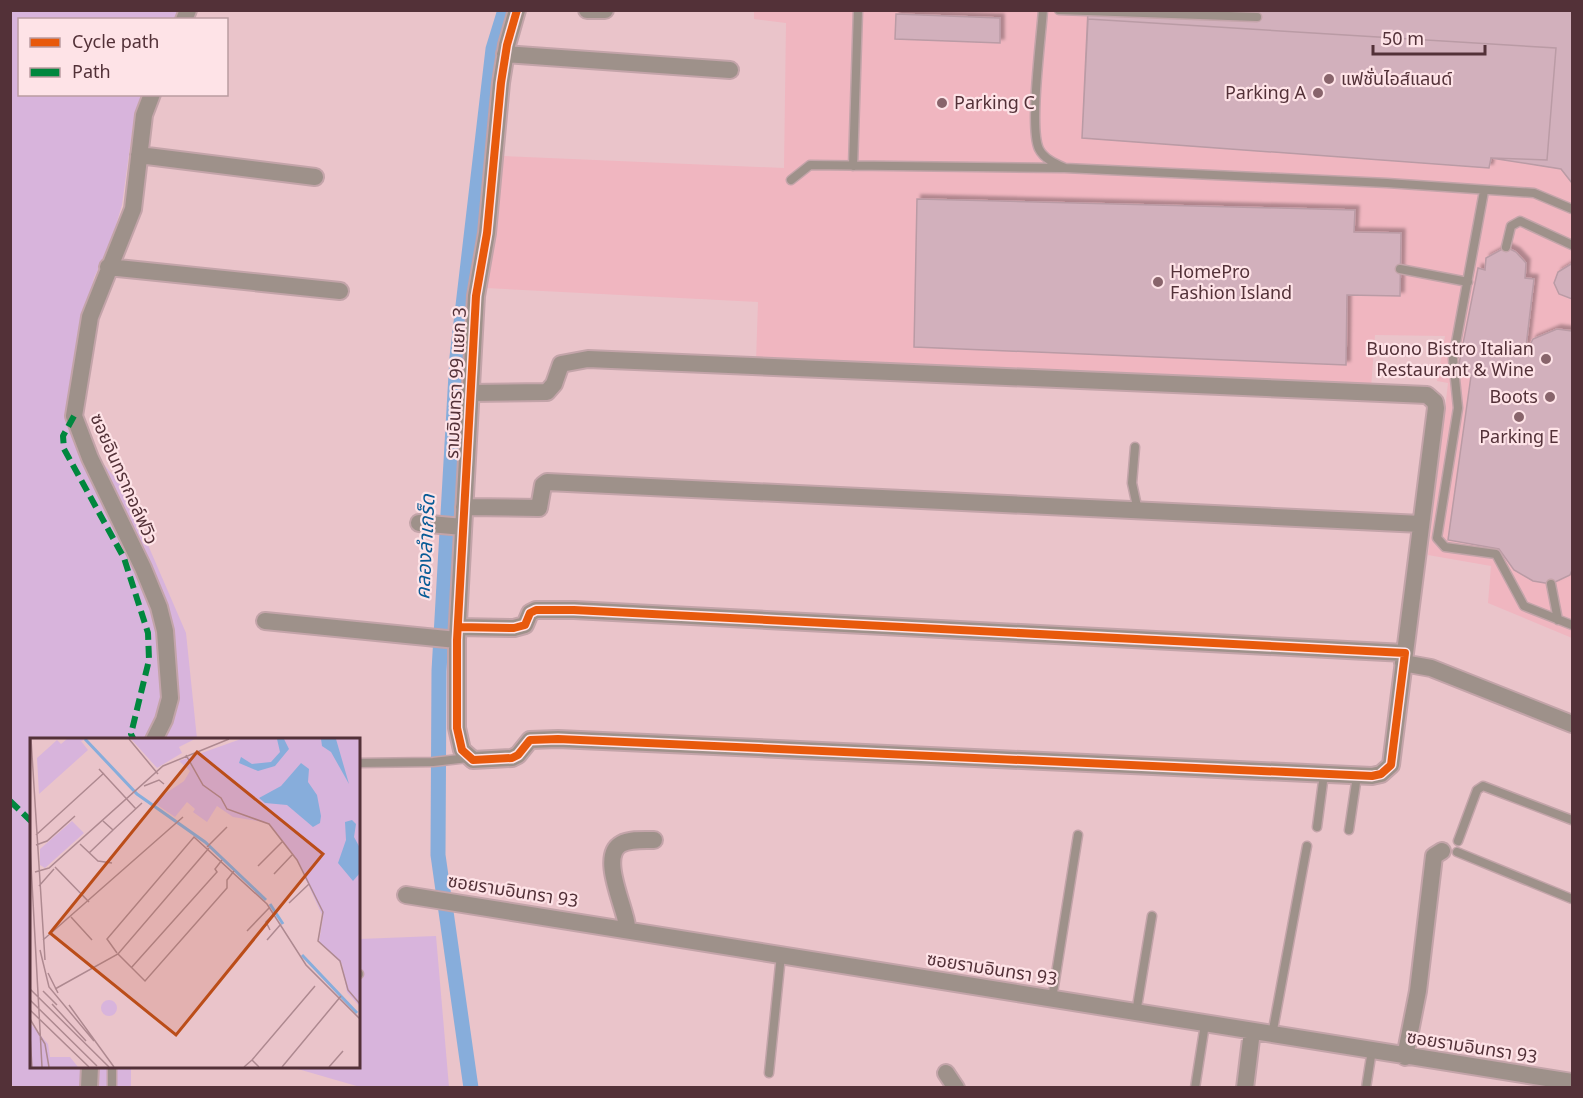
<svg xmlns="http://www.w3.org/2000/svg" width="1583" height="1098" font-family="'Noto Sans','Noto Sans Thai',sans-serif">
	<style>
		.built { fill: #f0b6c0 }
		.green { fill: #d8b4dc }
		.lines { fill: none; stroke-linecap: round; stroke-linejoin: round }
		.canal { stroke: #87addb; stroke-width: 15 }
		.building { fill: #d2b0bc; stroke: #ba9ba5; stroke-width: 1.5; filter: url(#shadow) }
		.lane-casing { stroke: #c3a4a9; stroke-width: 11 }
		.street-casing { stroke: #c3a4a9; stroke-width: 20 }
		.lane { stroke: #9e918a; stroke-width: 8 }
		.street { stroke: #9e918a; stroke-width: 16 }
		.quiet { stroke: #00873e; stroke-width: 6; stroke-dasharray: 12 6; stroke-linecap: butt }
		.cycleway-casing { stroke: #fee3e7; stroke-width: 11 }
		.cycleway { stroke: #e8590c; stroke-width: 8 }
		.poi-dot { fill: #88646b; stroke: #fee3e7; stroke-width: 2 }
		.labels { text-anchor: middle; stroke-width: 4.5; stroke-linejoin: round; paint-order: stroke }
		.poi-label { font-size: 18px; fill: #533138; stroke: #fee3e7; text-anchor: start }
		.street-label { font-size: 18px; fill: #533138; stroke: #fee3e7 }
		.water-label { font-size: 20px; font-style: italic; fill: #085b96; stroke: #fee3e7 }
		.inset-river { fill: none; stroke: #87addb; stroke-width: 3 }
		.inset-road { fill: none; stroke: #ae8990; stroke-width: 1.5 }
		.view { fill: #bb4d19; fill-opacity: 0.15; stroke: #bb4d19; stroke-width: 3 }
		.inset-edge { fill: none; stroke: #533138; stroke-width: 3 }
	</style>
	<defs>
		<filter id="shadow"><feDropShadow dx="4" dy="-4" stdDeviation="1.5" flood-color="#0004"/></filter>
	</defs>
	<rect width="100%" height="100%" fill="#eac4ca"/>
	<path class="built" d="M754,11H1572V638L1488,603L1491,566L1428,555L1448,383L1437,381L1445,336L1375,335L1371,388L756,362L758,302L486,288L504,156L784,168L786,23L754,19Z"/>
	<path class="green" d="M10,11H180L176,19L20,20V94L145,95L133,125L122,205L111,242L94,278L66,420L123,487L186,633L197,739L32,740V1066L131,1067V1087L16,1088L11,1084Z
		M436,936L449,1087H360L291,1067L358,1066L359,939Z"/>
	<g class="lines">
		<path class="canal" d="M471,1088L438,855L439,671L457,357L493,49L505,10"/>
	</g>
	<path class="building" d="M1088,10H1572V183L1561,169L1491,158L1489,168L1082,138Z
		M896,14L1000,18V43L895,39Z
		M1088,19L1556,48L1547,160L1491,158L1489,168L1082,138Z
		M917,199L1355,210L1354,232L1401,233L1400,296L1347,295L1346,365L914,347Z
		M1506,247L1516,252L1526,263L1525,278L1534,279L1525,355L1533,339L1557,329L1572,331V570L1570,575L1551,584L1533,581L1514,570L1499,549L1448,540L1471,376L1457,374L1478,268L1485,270L1486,258Z
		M1571,264L1572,265V299L1559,294L1554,283L1558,272Z"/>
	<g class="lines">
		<g class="lane-casing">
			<path id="lane" d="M1043,10C1041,39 1029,128 1039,149C1044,159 1056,164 1065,168L1387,183L1534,193L1572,209
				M1059,10L1257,17
				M853,166L858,10
				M791,180L810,165L1062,168
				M1484,191L1453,359L1458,408L1437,538L1445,547L1496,554L1524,606L1572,625
				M1506,247L1511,226L1520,221L1572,245
				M1400,269L1468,282
				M1135,447L1132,483L1138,511
				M1551,584L1558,620
				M358,763L433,762L468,758
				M1317,827L1324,774
				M1349,830L1357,776
				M1458,841L1477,790L1483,786L1572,820
				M1457,852L1572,899
				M358,974H359
				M1052,999L1078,835
				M1136,1013L1152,916
				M1272,1035L1307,846
				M112,1066V1088
				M769,1073L781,955
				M1195,1088L1205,1024
				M1366,1088L1372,1050"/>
		</g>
		<g class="street-casing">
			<path id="street" d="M587,10H605
				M184,20L188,10
				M505,54L730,70
				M152,94L144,115L133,209L90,317L74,416L90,458L143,568L159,607L165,631L170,698L164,720L154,740
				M139,155L315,177
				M108,267L340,291
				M469,393L547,392L554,384L561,364L588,359L1427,395L1435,402L1436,408L1405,653
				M464,507L539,508L543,485L547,482L1421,524
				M419,523L463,527
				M265,621L457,640
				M458,627L514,628L525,625L530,613L536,610H574L1405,653L1391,765L1381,774L1372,776L558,739L530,740L518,755L512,758L473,760L462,750L457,728V640L476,296L487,233L501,83L507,45L517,10
				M1403,663L1431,668L1572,724
				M406,895L1572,1082
				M624,930L627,926C625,907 599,856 621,844C630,839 644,840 654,840
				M1405,1057L1418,991L1434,856L1442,851
				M946,1073L956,1088
				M89,1088L90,1066
				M1245,1088L1252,1031"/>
		</g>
		<use href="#lane" class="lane"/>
		<use href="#street" class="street"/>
		<path class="quiet" d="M74,416L63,436L64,449L124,558L148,633L149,660L131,734L134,740
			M10,801L32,822"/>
		<g class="cycleway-casing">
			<path id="cycleway" d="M458,627L514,628L525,625L530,613L536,610H574L1405,653L1391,765L1381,774L1372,776L558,739L530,740L518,755L512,758L473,760L462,750L457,728V640L476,296L487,233L501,83L507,45L517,10"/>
		</g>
		<use href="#cycleway" class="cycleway"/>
	</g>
	<g class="poi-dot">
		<circle cx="1329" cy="79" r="6"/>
		<circle cx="1318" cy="93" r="6"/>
		<circle cx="942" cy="103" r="6"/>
		<circle cx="1158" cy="282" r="6"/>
		<circle cx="1546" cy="359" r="6"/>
		<circle cx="1550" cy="397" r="6"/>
		<circle cx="1519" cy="417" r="6"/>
	</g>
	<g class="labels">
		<g class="poi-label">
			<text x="1341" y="85">แฟชั่นไอส์แลนด์</text>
			<text x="1306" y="99" text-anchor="end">Parking A</text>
			<text x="954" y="109">Parking C</text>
			<text x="1170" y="278">HomePro<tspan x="1170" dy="21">Fashion Island</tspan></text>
			<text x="1534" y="355" text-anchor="end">Buono Bistro Italian<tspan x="1534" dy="21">Restaurant &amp; Wine</tspan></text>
			<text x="1538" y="403" text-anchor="end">Boots</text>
			<text x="1519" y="443" text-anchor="middle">Parking E</text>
		</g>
		<g class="street-label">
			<text transform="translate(456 383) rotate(-87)" y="6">รามอินทรา 99 แยก 3</text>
			<text transform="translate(124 479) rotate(66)" y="6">ซอยอินทรากอล์ฟวิว</text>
			<text transform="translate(513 891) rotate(9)" y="6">ซอยรามอินทรา 93</text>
			<text transform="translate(992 969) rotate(9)" y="6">ซอยรามอินทรา 93</text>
			<text transform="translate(1472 1047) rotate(9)" y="6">ซอยรามอินทรา 93</text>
		</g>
		<g class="water-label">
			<text transform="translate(425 547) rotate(-87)" y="7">คลองลำเกร็ด</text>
		</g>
	</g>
	<g transform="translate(30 738)">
		<rect width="330" height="330" fill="#eac4ca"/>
		<path d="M37,1H58L51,3L58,12L9,56L7,20L27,2L31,6ZM101,1H165L149,9L152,15L127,30ZM211,1H330V269L317,254L312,226L289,204L293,179L266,120L239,85L203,79L187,68L177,84L163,74L165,71L157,64L145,79L123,64L154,43L160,33L149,23ZM42,83L54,95L15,130L10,127V111ZM71 270a8 8 0 1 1 16 0a8 8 0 1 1-16 0ZM0,285L18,306L20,319H40L48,329H0Z" fill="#d8b4dc"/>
		<path d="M247,1H254L259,11L245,28L228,33L209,25L211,19L222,26L241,24L250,14ZM291,1H306L319,46L301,14L292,8ZM271,25L279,31L278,44L287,57L291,78L290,85L283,89L257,67L235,65L229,60L251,48ZM322,82L326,86L324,99L330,110V135L323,143L308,125L316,102L315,84Z" fill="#87addb"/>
		<path class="inset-river" d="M55,1L107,56L175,104L236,162M240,166L253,186M272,217L327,275"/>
		<path class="inset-road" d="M1,1L15,222M99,1L128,36M156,17L173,47L191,60L197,71L239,86L267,122L293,174L288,203L310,223L318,252L330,266M69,31L106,71M114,48L129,42L134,46M83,92L112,65M6,97L74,35M50,106L68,123L82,125M6,107L17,103L45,78M0,108L12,329M177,109L197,89M59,115L83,92L73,83M228,128L252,104M25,129L59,164M5,134L19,130L133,28L199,1M244,136L262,117M9,148L24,131M259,165L279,146M41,179L62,202M240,192L236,184L245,175M217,193L240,169M13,202L153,79M237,202L251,186M10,212L19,249L64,303M87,215L77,201L164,99L237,166L276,227L330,281M88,216L115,243L197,150V142L204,133M101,230L187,134L185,131L192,122M18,235L28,255M0,251L79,329M25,251L88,216L179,110M13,253L27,267M0,262L67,328M22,266L56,303M39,267L84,329M0,272L59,329M0,281L15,306L19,329M0,298L2,329M222,322L285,248M214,329L222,322L229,329M252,329L311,258M299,329L313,313"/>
		<path class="view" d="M167,14L293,116L146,297L20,195Z"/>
		<rect width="330" height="330" class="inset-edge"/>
	</g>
	<rect width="1583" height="1098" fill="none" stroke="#533138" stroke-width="24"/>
	<rect x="18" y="18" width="210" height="78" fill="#fee3e7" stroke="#ba9ca1" stroke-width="1.5"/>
	<rect x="30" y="38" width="30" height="9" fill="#e8590c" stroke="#ba9ca1" stroke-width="1.5"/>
	<text x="72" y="48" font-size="18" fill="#533138">Cycle path</text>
	<rect x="30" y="68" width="30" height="9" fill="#00873e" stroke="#ba9ca1" stroke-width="1.5"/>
	<text x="72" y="78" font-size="18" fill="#533138">Path</text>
	<path d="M1373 45v9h112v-9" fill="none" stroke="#533138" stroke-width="3"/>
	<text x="1382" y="45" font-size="18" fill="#533138" stroke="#fee3e7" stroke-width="4.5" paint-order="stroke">50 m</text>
</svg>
